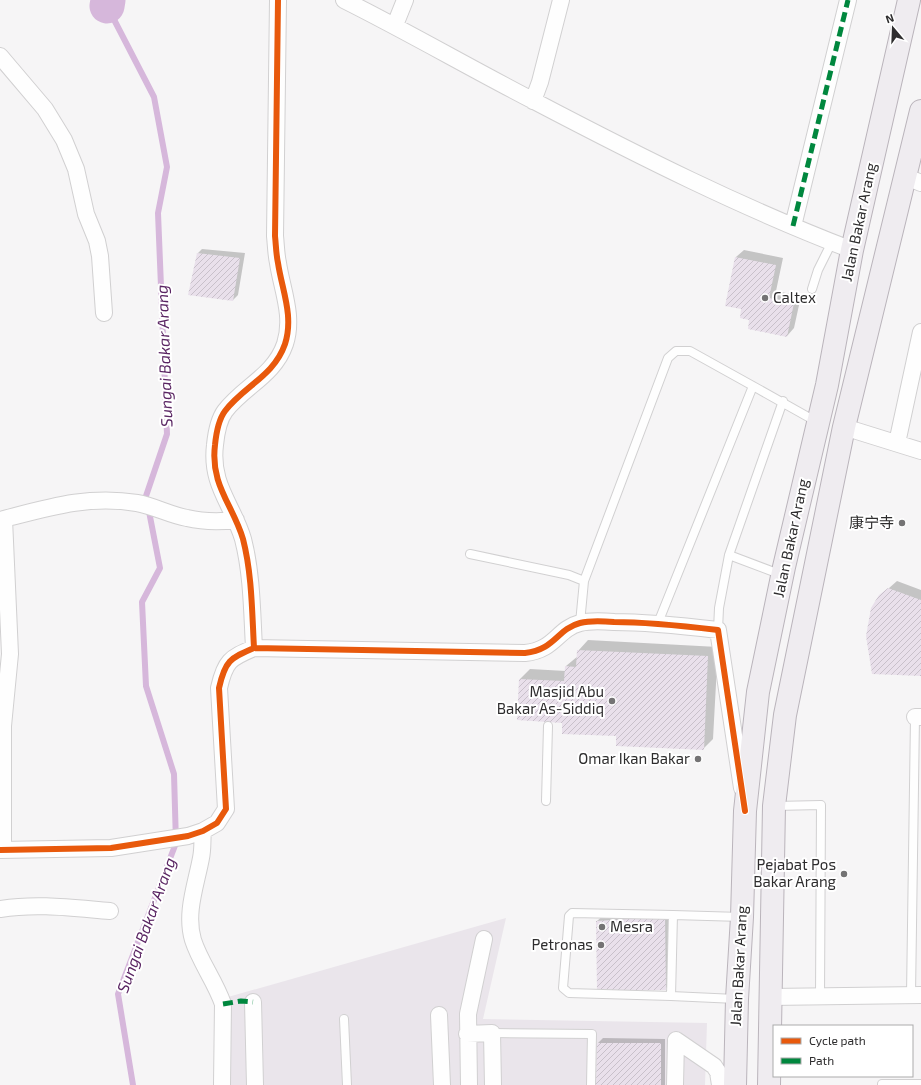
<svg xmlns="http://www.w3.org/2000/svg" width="921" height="1085" font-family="'Exo 2','Noto Sans SC',sans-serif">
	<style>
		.built { fill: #eae5eb }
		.shadow { fill: #0003 }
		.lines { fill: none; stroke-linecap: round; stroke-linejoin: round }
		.stream { stroke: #d6b7db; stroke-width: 6 }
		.river { stroke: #d6b7db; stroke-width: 35 }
		.building { fill: url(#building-hatch) }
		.lane-casing { stroke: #d1d0d1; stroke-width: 10 }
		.street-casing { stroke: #d1d0d1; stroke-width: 18 }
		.primary-casing { stroke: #bab4bb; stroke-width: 24 }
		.lane { stroke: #fefefe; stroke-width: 8 }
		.street { stroke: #fefefe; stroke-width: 16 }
		.primary { stroke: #efecf0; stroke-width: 22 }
		.quiet { stroke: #00873e; stroke-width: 5; stroke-dasharray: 10 5; stroke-linecap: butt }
		.cycleway-casing { stroke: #fff; stroke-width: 8 }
		.cycleway { stroke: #e8590c; stroke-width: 6 }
		.poi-dot { fill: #747374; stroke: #fff; stroke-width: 1.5 }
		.labels { text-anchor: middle; stroke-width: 4; stroke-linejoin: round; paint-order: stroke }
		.street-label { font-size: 15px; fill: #2e2d2e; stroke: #fff }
		.poi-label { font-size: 15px; fill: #2e2d2e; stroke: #fff; text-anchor: end }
		.water-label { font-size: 16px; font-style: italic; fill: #5a2563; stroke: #fff }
	</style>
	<defs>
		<pattern id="building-hatch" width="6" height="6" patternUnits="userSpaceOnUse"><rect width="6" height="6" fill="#e9e0eb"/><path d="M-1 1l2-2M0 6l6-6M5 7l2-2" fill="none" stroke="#c8c0ca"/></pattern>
	</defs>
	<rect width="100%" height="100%" fill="#f6f5f6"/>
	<path class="built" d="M506,918L483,1019L707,1023L705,1085H220L214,1001Z"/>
	<path class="shadow" d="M202,249L245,253L238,295L233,300L197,254Z
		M744,250L783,258L776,291L801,296L794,328L787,336L750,319L743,308L736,257Z
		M897,581L921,590V675L880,596Z
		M588,640L718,647L713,739L703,749L617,735L563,722L520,679L530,669L566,671V666L578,656V651Z
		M672,910L673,981L665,989L597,921L605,914Z
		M603,1038L665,1039V1085H668H597L598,1043Z"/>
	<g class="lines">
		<path class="stream" d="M107,6L154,97L167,167L158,213L167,434L146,496L160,568L142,602L146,686L174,774L176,843L118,994L133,1085"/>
		<path class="river" d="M107,6L108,0"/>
	</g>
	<path class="building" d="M197,253L240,258L233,301L188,295Z
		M735,257L776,265L769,298L794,303L787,337L748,329L749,320L740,318L741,309L725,306Z
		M888,588L921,600V676L872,674L866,636L871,608L879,595Z
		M577,650L708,656L704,750L616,746V736L562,734V723L517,720L519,679L564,681L565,666L576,667Z
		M665,917L666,990L597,991L596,921Z
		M597,1043H661V1085H596Z"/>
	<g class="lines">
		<g class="lane-casing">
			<path id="lane" d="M812,289L818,270L832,242
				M470,554L569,575L584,581
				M729,555L782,575
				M580,623L584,581L668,358L676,351H690L753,386
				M658,623L753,386L817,422
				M718,630L719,608L729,555L783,401
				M546,801L548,726
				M775,806L821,805L820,997
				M911,995L915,717
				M671,996L569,993L563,988L569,916L572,913L673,915
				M736,999L671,996L673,915L742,917
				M344,1019L347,1085
				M492,1033L592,1034L591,1085
				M882,1084H921"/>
		</g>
		<g class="street-casing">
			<path id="street" d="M344,0C408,32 470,68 534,101C637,155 742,208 852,250
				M395,25L405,0
				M0,56L45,109L64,140L76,169L86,214L97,241L100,256L104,313
				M533,101L540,82L561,0
				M904,176L921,183
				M793,226L848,0
				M844,427L921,451
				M897,443L921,332
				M4,519C50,507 89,495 137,503C154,506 170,515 187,518C204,522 219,522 236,520
				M0,520L4,519L10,654L3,726V849
				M254,648C252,612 252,574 243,539C233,505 210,485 215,445C216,435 219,419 225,411C244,386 274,376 285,344C294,316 282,290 278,263C276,254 276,245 275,236L278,0
				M915,717H921
				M203,831C202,840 203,849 201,858C196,885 185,913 193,940C200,962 215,981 223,1004L222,1085
				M0,850L111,848L188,836L203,831L217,823L226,809L219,688C225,661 230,658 254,648L525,653C555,650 557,629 580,623C591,620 603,621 614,622C649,622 684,626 718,630L742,788
				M0,909C37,903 73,908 110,911
				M770,997L921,995
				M253,1002L255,1085
				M439,1015L442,1085
				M467,1034L492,1033L493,1085
				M676,1040L714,1066L718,1072L720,1085
				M469,1085L468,1014L484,939
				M675,1085L676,1040"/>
		</g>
		<g class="primary-casing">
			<path id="primary" d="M735,1085L737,999L742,917L745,811L758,692L784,567L827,385L852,250L909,0
				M769,1085L774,806L785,715L844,427L921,111"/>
		</g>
		<use href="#lane" class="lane"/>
		<use href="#street" class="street"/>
		<use href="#primary" class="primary"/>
		<path class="quiet" d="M793,226L848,0
			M223,1004L241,1001L253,1002"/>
		<g class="cycleway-casing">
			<path id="cycleway" d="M254,648C252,612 252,574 243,539C233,505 210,485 215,445C216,435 219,419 225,411C244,386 274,376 285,344C294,316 282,290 278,263C276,254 276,245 275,236L278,0
				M0,850L111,848L188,836L203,831L217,823L226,809L219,688C225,661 230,658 254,648L525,653C555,650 557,629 580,623C591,620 603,621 614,622C649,622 684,626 718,630L745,811"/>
		</g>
		<use href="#cycleway" class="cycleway"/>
	</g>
	<g class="poi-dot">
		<circle cx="765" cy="298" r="4"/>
		<circle cx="902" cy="523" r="4"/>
		<circle cx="612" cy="701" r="4"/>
		<circle cx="698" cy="759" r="4"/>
		<circle cx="844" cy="874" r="4"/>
		<circle cx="602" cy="927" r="4"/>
		<circle cx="601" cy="945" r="4"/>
	</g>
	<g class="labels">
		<g class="street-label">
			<text transform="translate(859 222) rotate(-78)" y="5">Jalan Bakar Arang</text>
			<text transform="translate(791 538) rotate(-78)" y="5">Jalan Bakar Arang</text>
			<text transform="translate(739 966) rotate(-87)" y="5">Jalan Bakar Arang</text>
		</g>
		<g class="poi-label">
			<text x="773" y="303" text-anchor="start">Caltex</text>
			<text x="894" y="528">康宁寺</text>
			<text x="604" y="697">Masjid Abu<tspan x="604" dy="17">Bakar As-Siddiq</tspan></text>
			<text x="690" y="764">Omar Ikan Bakar</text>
			<text x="836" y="870">Pejabat Pos<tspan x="836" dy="17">Bakar Arang</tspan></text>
			<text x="610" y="932" text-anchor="start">Mesra</text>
			<text x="593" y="950">Petronas</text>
		</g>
		<g class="water-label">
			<text transform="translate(164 356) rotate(-92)" y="6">Sungai Bakar Arang</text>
			<text transform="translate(146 925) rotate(-70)" y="6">Sungai Bakar Arang</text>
		</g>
	</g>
	<rect x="773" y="1025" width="140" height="52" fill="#ffffff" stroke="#ababab"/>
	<rect x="781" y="1038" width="20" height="6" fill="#e8590c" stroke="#ababab"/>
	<text x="809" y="1045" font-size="12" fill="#2e2d2e">Cycle path</text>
	<rect x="781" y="1058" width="20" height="6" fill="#00873e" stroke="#ababab"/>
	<text x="809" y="1065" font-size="12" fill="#2e2d2e">Path</text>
	<g transform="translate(893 28) rotate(341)" stroke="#ffffff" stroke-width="3" paint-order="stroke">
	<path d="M0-3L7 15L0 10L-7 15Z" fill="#2e2d2e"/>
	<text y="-6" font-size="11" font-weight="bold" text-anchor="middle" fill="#2e2d2e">N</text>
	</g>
</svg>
